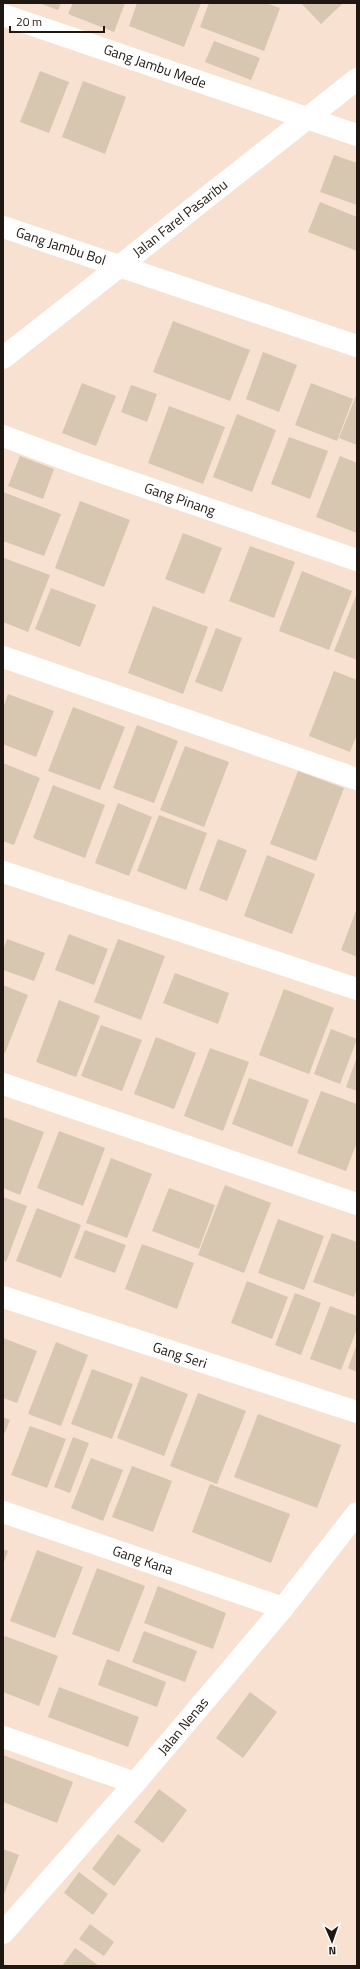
<svg xmlns="http://www.w3.org/2000/svg" width="360" height="1969" font-family="'Titillium Web',sans-serif">
	<style>
		.building { fill: #d7c6b0 }
		.lines { fill: none; stroke-linecap: round; stroke-linejoin: round }
		.minor { stroke: #fff; stroke-width: 22 }
		.labels { text-anchor: middle; stroke-width: 3.5; stroke-linejoin: round; paint-order: stroke }
		.street-label { font-size: 14px; fill: #1f1711; stroke: #fff }
	</style>
	<rect width="100%" height="100%" fill="#f8e1d0"/>
	<path class="building" d="M39,3H61L58,10Z
		M73,3H125L114,32L68,14Z
		M137,3H201L184,47L129,26Z
		M209,3H266L280,8L264,51L200,27Z
		M301,3H340L342,4L321,24Z
		M214,41L260,58L251,80L205,62Z
		M40,71L69,82L49,133L20,122Z
		M83,81L126,97L105,154L62,137Z
		M334,155L357,163V205L320,192Z
		M320,202L357,217V251L308,232Z
		M173,321L250,350L230,401L153,372Z
		M263,352L297,365L279,412L246,399Z
		M82,383L116,396L96,446L62,433Z
		M311,383L353,399L337,441L295,425Z
		M131,385L157,394L147,422L121,412Z
		M357,393V445L339,438Z
		M169,406L225,427L203,484L148,463Z
		M237,414L276,430L252,492L213,477Z
		M289,437L328,451L310,499L271,484Z
		M20,456L54,469L43,499L8,486Z
		M340,456L357,463V533L316,517Z
		M3,492L61,514L44,556L3,541Z
		M80,501L130,520L104,587L55,568Z
		M183,533L222,548L204,594L165,579Z
		M250,546L295,562L274,618L229,601Z
		M4,558L50,575L28,632L3,622Z
		M302,571L352,591L329,650L279,631Z
		M51,588L96,605L80,647L35,629Z
		M357,593V660L334,651Z
		M153,606L208,627L183,694L128,673Z
		M216,628L242,638L222,692L195,682Z
		M334,671L357,680V734L350,752L309,736Z
		M8,694L54,711L36,757L3,744V708Z
		M73,707L125,727L100,790L48,771Z
		M137,725L178,741L154,803L113,788Z
		M185,746L229,762L204,827L160,810Z
		M3,763L40,778L14,845L3,841Z
		M298,771L344,788L316,861L270,844Z
		M53,785L105,805L85,858L33,838Z
		M118,803L152,817L129,876L95,863Z
		M159,815L207,833L186,890L137,871Z
		M218,839L247,850L227,901L199,890Z
		M267,855L315,874L292,934L244,916Z
		M357,908V957L341,950Z
		M69,934L108,949L94,985L55,970Z
		M7,939L45,953L34,981L3,970V950Z
		M118,939L165,956L141,1020L94,1002Z
		M175,973L229,993L218,1024L163,1003Z
		M3,985L28,995L5,1053L3,1052Z
		M284,989L334,1008L309,1074L259,1055Z
		M59,1000L100,1016L76,1077L36,1062Z
		M101,1025L142,1040L122,1091L81,1076Z
		M331,1029L357,1039L340,1084L314,1074Z
		M156,1037L196,1053L174,1109L134,1094Z
		M210,1048L249,1062L223,1131L184,1116Z
		M357,1057V1091L346,1087Z
		M249,1078L309,1100L292,1147L232,1124Z
		M321,1091L357,1104V1142L346,1171L297,1153Z
		M3,1117L44,1132L20,1195L3,1188Z
		M59,1131L105,1148L83,1206L37,1188Z
		M111,1158L152,1174L127,1238L86,1223Z
		M225,1185L271,1203L244,1273L198,1255Z
		M169,1188L215,1205L199,1249L152,1231Z
		M3,1197L27,1206L6,1262L3,1260Z
		M37,1208L81,1225L61,1278L16,1261Z
		M278,1219L324,1236L304,1290L258,1273Z
		M85,1230L126,1245L115,1273L74,1258Z
		M332,1233L357,1242V1289L354,1297L313,1282Z
		M142,1244L194,1263L177,1309L125,1289Z
		M247,1281L288,1297L272,1339L231,1323Z
		M295,1293L321,1303L301,1355L275,1345Z
		M330,1306L357,1316V1329L341,1370L310,1359Z
		M3,1338L37,1351L17,1403L3,1398Z
		M56,1342L88,1355L61,1426L28,1414Z
		M357,1344V1372L348,1368Z
		M92,1369L133,1384L112,1439L71,1424Z
		M141,1376L188,1394L164,1456L117,1438Z
		M198,1393L246,1411L217,1484L170,1466Z
		M258,1414L341,1445L317,1508L234,1477Z
		M3,1417L10,1420L3,1437Z
		M30,1426L66,1439L47,1488L11,1475Z
		M73,1437L89,1443L70,1493L54,1487Z
		M91,1458L123,1470L103,1521L71,1508Z
		M132,1466L172,1481L153,1532L112,1517Z
		M210,1484L290,1514L271,1563L192,1532Z
		M3,1549L8,1551L3,1565Z
		M37,1550L83,1567L55,1638L10,1621Z
		M97,1568L145,1586L119,1652L72,1634Z
		M158,1586L226,1613L213,1649L144,1623Z
		M144,1631L197,1651L185,1682L132,1662Z
		M5,1636L58,1656L39,1706L3,1692V1641Z
		M107,1659L166,1682L157,1707L98,1685Z
		M59,1687L139,1717L128,1747L48,1717Z
		M250,1692L277,1712L243,1758L216,1738Z
		M3,1755L73,1782L57,1823L3,1802Z
		M159,1789L187,1810L163,1843L134,1822Z
		M118,1834L141,1850L114,1886L92,1869Z
		M3,1849L19,1855L3,1897Z
		M79,1872L108,1894L93,1915L64,1893Z
		M90,1924L114,1942L104,1956L79,1939Z
		M75,1948L99,1966H62Z"/>
	<g class="lines">
		<path class="minor" d="M3,15L357,135
			M3,227L357,346
			M3,358L357,79
			M3,436L81,465L357,560
			M3,657L357,779
			M3,872L357,989
			M3,1084L357,1204
			M3,1297L357,1412
			M3,1512L283,1608
			M3,1737L135,1783
			M3,1933L135,1783L283,1608L357,1513"/>
	</g>
	<g class="labels">
		<g class="street-label">
			<text transform="translate(155 66) rotate(19)" y="5">Gang Jambu Mede</text>
			<text transform="translate(180 218) rotate(-38)" y="5">Jalan Farel Pasaribu</text>
			<text transform="translate(61 246) rotate(18)" y="5">Gang Jambu Bol</text>
			<text transform="translate(180 499) rotate(19)" y="5">Gang Pinang</text>
			<text transform="translate(180 1355) rotate(18)" y="5">Gang Seri</text>
			<text transform="translate(143 1560) rotate(19)" y="5">Gang Kana</text>
			<text transform="translate(183 1726) rotate(-50)" y="5">Jalan Nenas</text>
		</g>
	</g>
	<rect width="360" height="1969" fill="none" stroke="#1f1711" stroke-width="8"/>
	<g transform="translate(332 1941) rotate(178)" stroke="#ffffff" stroke-width="3" paint-order="stroke">
	<path d="M0-3L7 15L0 10L-7 15Z" fill="#1f1711"/>
	<text y="-6" font-size="11" font-weight="bold" text-anchor="middle" fill="#1f1711">N</text>
	</g>
	<path d="M10 26v6h94v-6" fill="none" stroke="#1f1711" stroke-width="2"/>
	<text x="16" y="26" font-size="12" fill="#1f1711" stroke="#ffffff" stroke-width="3" paint-order="stroke">20 m</text>
</svg>
